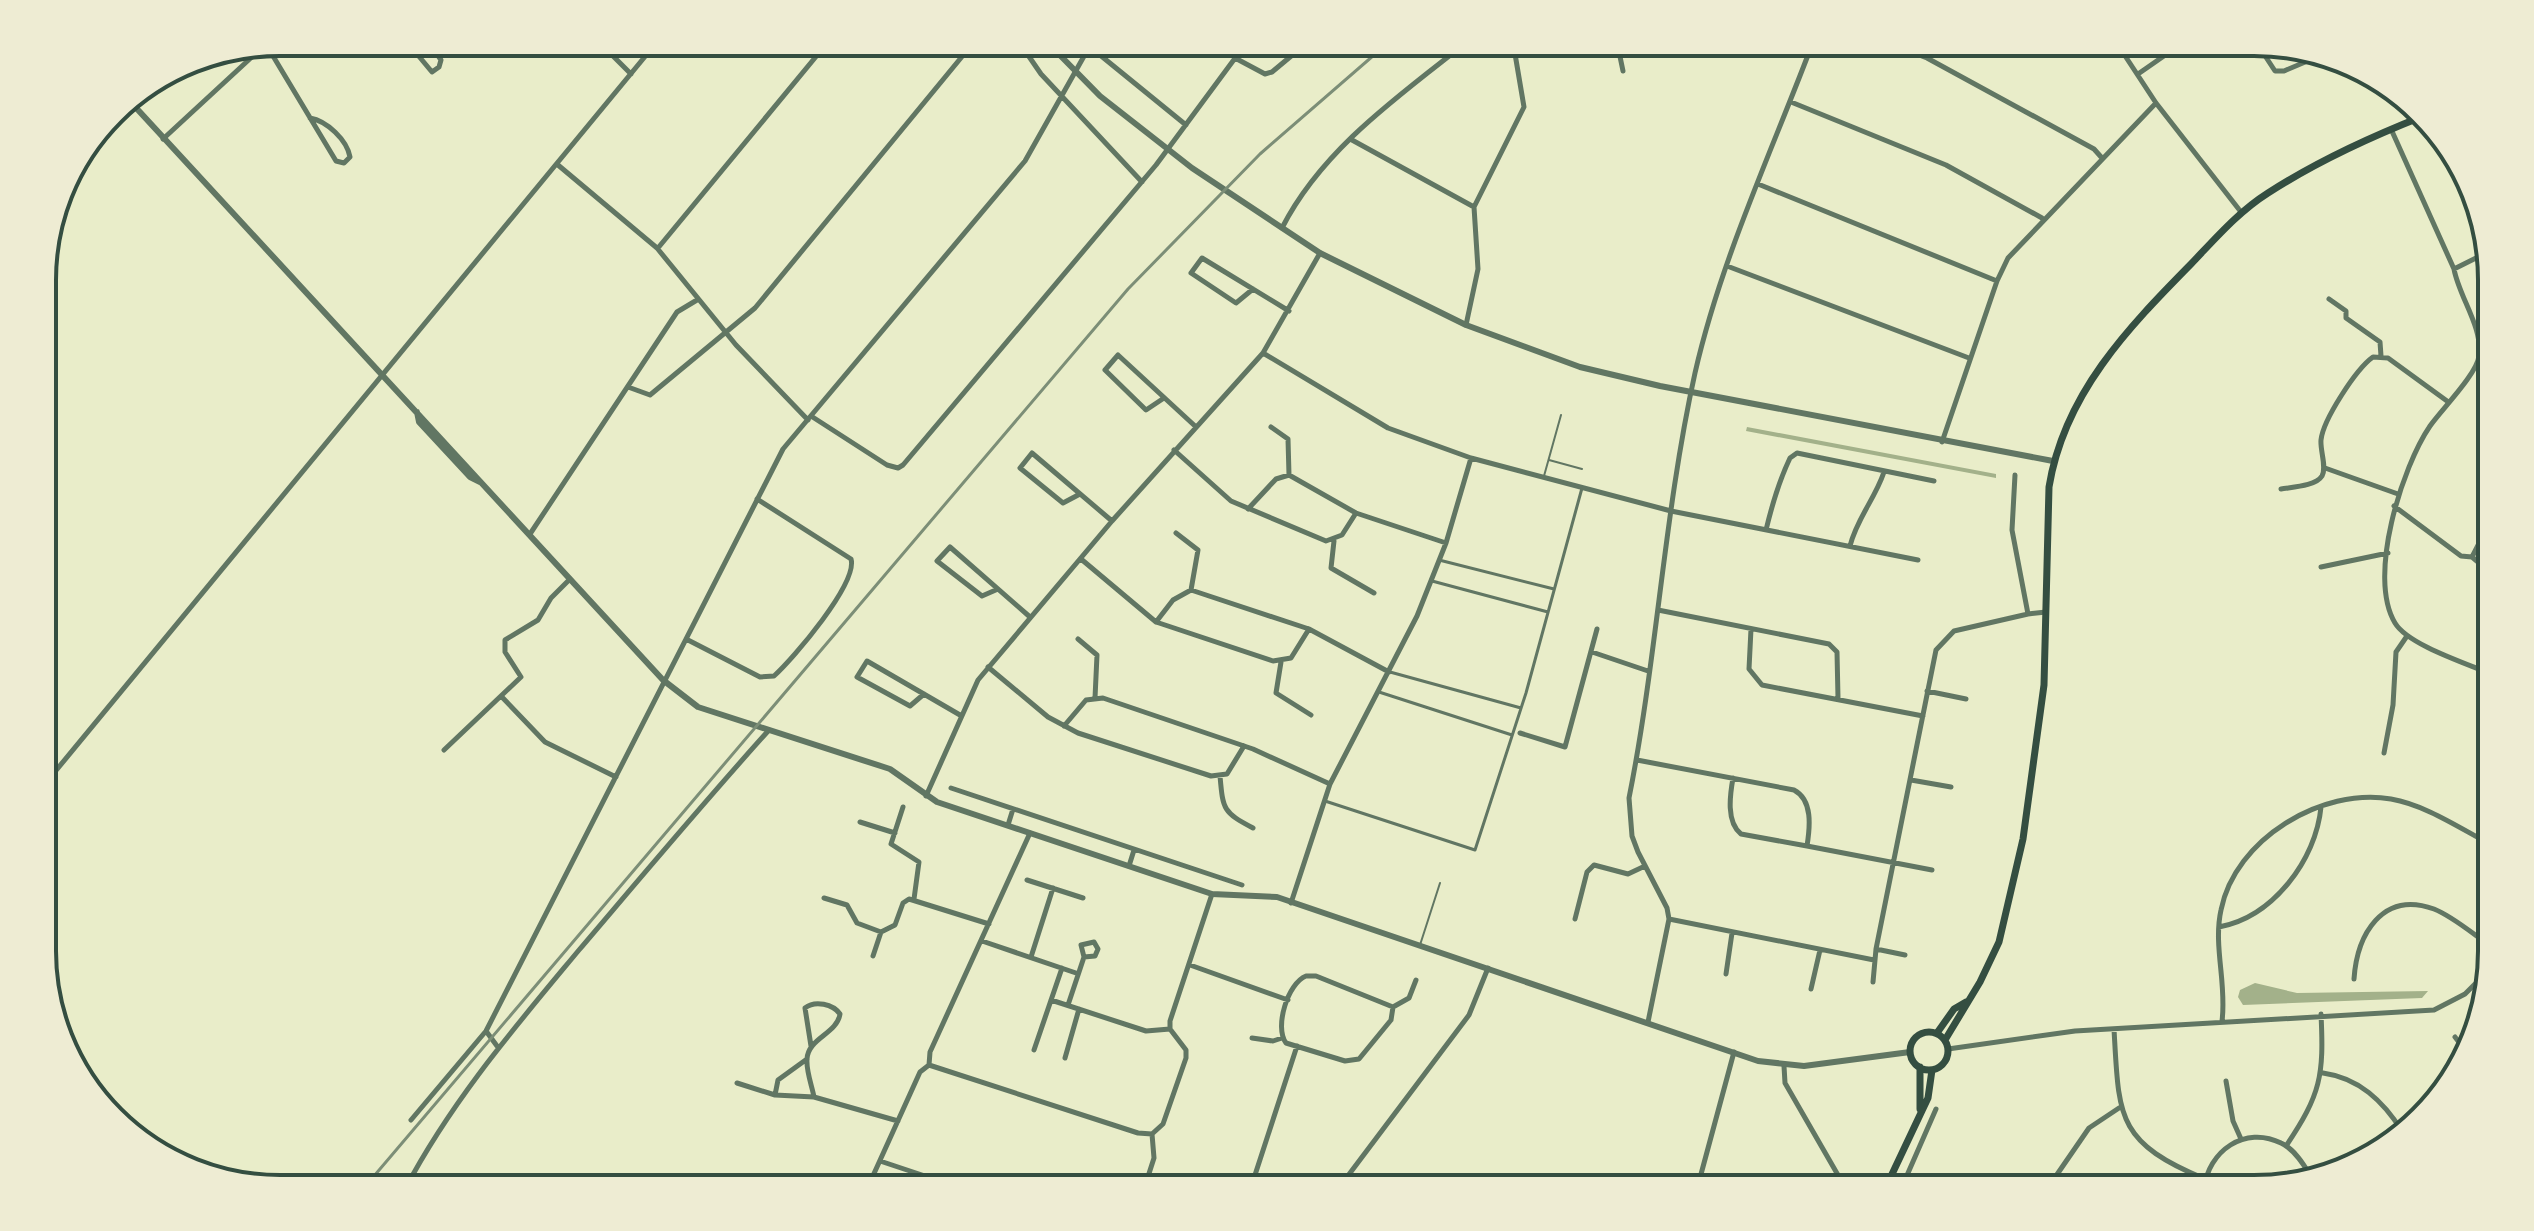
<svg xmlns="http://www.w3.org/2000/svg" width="2534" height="1231" font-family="'PT Sans',sans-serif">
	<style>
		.water { fill: #a3b18a }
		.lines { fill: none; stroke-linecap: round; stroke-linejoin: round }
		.service { stroke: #617663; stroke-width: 2 }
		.pedestrian { stroke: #617663; stroke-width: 3 }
		.minor { stroke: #617663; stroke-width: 5 }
		.tertiary { stroke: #617663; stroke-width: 6 }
		.secondary { stroke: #344e41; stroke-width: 7 }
		.rail { stroke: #7c8e77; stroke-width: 3 }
		.rim { fill: none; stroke: #344e41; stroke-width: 4 }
	</style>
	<rect width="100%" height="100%" fill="#e9edc9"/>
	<path class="water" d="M1747,427L1996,474V478L1746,431Z
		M2255,983L2297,993L2428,991L2422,998L2243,1005L2238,997L2240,990Z"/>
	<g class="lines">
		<path class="service" d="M1549,460L1582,469
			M1544,476L1561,415
			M1420,945L1440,883"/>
		<path class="pedestrian" d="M1439,560L1554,589
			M1432,581L1548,612
			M1390,672L1521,708
			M1379,692L1512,735
			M1325,801L1475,850L1526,693L1582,488"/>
		<path class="minor" d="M407,42L432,72L439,67L441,60L429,42
			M599,42L631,74
			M1019,42L1041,74L1142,182
			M1084,42L1186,125
			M1617,42L1623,71
			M1885,42L1927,58L2094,149L2102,158
			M2116,42L2156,103L2241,212
			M2256,42L2275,71H2284L2317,57
			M267,46L336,161L344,163L350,157C347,140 327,121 310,118
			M1235,58L1265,74L1272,72L1308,42
			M2138,74L2184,42
			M1791,102L1946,165L2042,218
			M2391,129L2454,269C2459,297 2483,327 2479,356C2477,374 2442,409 2430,426C2402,467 2367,577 2395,623C2408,645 2468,664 2491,674
			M163,139L254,55L272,44
			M1352,140L1474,207
			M558,165L657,248L736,345L808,420
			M1758,184L1997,281
			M1282,228C1322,149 1400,95 1467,42
			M658,248L828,42
			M1727,266L1969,358
			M2454,269L2490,251
			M1253,289L1236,303L1191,273L1202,258L1289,311
			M2329,299L2346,311V318L2380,342L2381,356
			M1466,325L1478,269L1474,207L1524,107L1513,42
			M1263,353L1388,428L1471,458L1671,511L1918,560
			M628,387L650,395L755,308L974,42
			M1164,398L1146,410L1105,370L1118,355L1195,426
			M811,416L887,465L898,468L903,465L1156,165L1247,42
			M1271,427L1288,439L1289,475
			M1942,442L1997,281L2008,258L2156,103
			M1174,450L1231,501L1326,541L1342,535L1356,513
			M2325,468L2398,494
			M2281,489C2293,487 2316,486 2322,476C2327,467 2320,451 2321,440C2323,420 2356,369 2373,357L2388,358L2447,401
			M1080,494L1063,503L1020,468L1032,453L1112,521
			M2394,506L2461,556L2472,557L2491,573
			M1248,509L1276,479L1289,475L1356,513L1446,543
			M1766,530C1772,505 1779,481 1790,458L1797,453L1934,481
			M1176,533L1198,550L1191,590
			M530,534L677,312L697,300
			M1334,541L1331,568L1374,593
			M1850,546C1857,518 1875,499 1884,472
			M2472,557L2491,520
			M1081,559L1156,622L1273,661L1291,658L1309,629
			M2321,567L2388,553
			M998,589L982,596L937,561L950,547L1030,617
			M1658,610L1829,644L1837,652L1838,698
			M2028,614L2046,612
			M1156,622L1173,600L1191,590L1309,629L1389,672
			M1751,629L1749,669L1762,685L1923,716
			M686,639L760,677L774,676C793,659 858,583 851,559L757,499
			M1078,639L1097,655L1095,698
			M1592,652L1648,671
			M1281,662L1276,693L1311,715
			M988,667L1048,717L1078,733L1211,776L1227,774L1244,746
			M2490,674L2479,760L2491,768
			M1927,691L1966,699
			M924,694L910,706L857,677L867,661L960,715
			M501,696L545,742L616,777
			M1064,726L1086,700L1103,698L1253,749L1330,784
			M1520,733L1565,747L1597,629
			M444,750L521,677L505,652V640L538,620L551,598L570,579
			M2384,753L2393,705L2396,652L2407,636
			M1637,760L1794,790C1813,800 1810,827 1807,846L1932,870
			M1220,776C1223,810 1223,812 1253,828
			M1733,778C1730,795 1726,822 1741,834L1807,846
			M1911,780L1951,787
			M44,785L657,42
			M951,788L1242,885
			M926,796L978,680L1112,521L1263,353L1320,253
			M903,807L891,844L919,862L914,899
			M860,822L895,833
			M1008,825L1013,809
			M1129,866L1134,850
			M1027,880L1083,898
			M824,898L847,905L857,923L881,932L895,925L903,903L909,899L989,924
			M1291,903L1330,784L1417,616L1446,543L1471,458
			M1575,919L1587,872L1594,865L1628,874L1645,866
			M1669,919L1874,960
			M2219,927C2273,917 2316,860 2321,807
			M982,941L1076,973
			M1876,949L1905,955
			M873,956L881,932
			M1031,957L1053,888
			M1190,965L1288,1000
			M1726,974L1732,933
			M1306,976H1316L1393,1007L1391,1020L1359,1059L1345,1061L1286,1043C1274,1027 1288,983 1306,976Z
			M2354,979C2357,935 2382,890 2434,909C2454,917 2474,935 2492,947
			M1873,982L1876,949L1936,650L1954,631L2028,614L2012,530L2015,475
			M1811,989L1820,950
			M1051,1000L1146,1031L1170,1029
			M1068,1005L1084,957L1081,945L1094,942L1098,949L1095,956L1084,957
			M1393,1007L1409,998L1416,980
			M2222,1021C2227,984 2213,946 2221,910C2235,839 2322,787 2391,799C2426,805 2461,829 2492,845
			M1648,1022L1669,919L1667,908L1638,852L1632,836L1629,798C1657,658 1664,513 1695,373C1721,259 1772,151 1813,42
			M2114,1029C2119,1117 2116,1142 2205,1179
			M486,1031L497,1046
			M2455,1037L2468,1054
			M1252,1038L1273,1041L1282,1038
			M811,1046L805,1008C815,1000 833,1004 840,1014C837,1034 808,1038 807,1059C806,1071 812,1086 814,1097
			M1948,1049L2075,1031L2434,1010L2465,994L2487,972
			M1034,1050L1062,968
			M1065,1058L1079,1009
			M929,1065L930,1052L1030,833
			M929,1065L1138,1133L1152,1134
			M1784,1066L1785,1083L1846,1189
			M2323,1073C2359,1078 2383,1101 2402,1131
			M2226,1081L2233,1121L2241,1139
			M737,1083L775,1095L814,1097L898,1121
			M775,1095L778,1080L807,1059
			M411,1120L486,1031L783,449L1025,161L1092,42
			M1152,1134L1163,1124L1186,1058V1050L1170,1029V1021L1212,894
			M2286,1146C2321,1094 2324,1076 2321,1014
			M880,1161L964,1189
			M405,1189C452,1100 515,1027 579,950C642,876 704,802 769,730
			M867,1189L920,1072L929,1065
			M1144,1189L1154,1158L1152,1134
			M1244,1189L1255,1175L1297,1046
			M1338,1189L1469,1015L1488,968
			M1697,1189L1734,1052
			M1901,1189L1936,1109
			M2047,1189L2089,1128L2119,1108
			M2204,1189C2208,1151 2245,1125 2281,1143C2294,1149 2303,1163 2310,1175"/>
		<path class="tertiary" d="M1047,42L1100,96L1192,168L1320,253L1466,325L1580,367L1660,386L2053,461
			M127,98L663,680L698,707L890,769L937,802L1212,894L1277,897L1758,1061L1804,1066L1910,1052
			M417,412L419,422L470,477L480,482"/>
		<path class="secondary" d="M1910 1051a19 19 0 1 1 38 0a19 19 0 1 1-38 0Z
			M1937,1033L1954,1009L1966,1002
			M1945,1040L1980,982L1999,942L2023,839L2044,685L2049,487C2064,394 2128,328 2191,264C2215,239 2238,212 2268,193C2316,162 2368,138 2421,117
			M1920,1067V1109
			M1885,1189L1928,1098L1932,1070"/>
		<path class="rail" d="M363,1189L1128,289L1260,154L1389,42"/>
	</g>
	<path d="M0 0H2534V1231H0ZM280 56H2254A224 224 0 0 1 2478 280V951A224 224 0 0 1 2254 1175H280A224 224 0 0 1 56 951V280A224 224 0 0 1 280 56Z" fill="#eeecd3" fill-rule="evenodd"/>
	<path class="rim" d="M280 56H2254A224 224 0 0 1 2478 280V951A224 224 0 0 1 2254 1175H280A224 224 0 0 1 56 951V280A224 224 0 0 1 280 56Z"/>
</svg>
